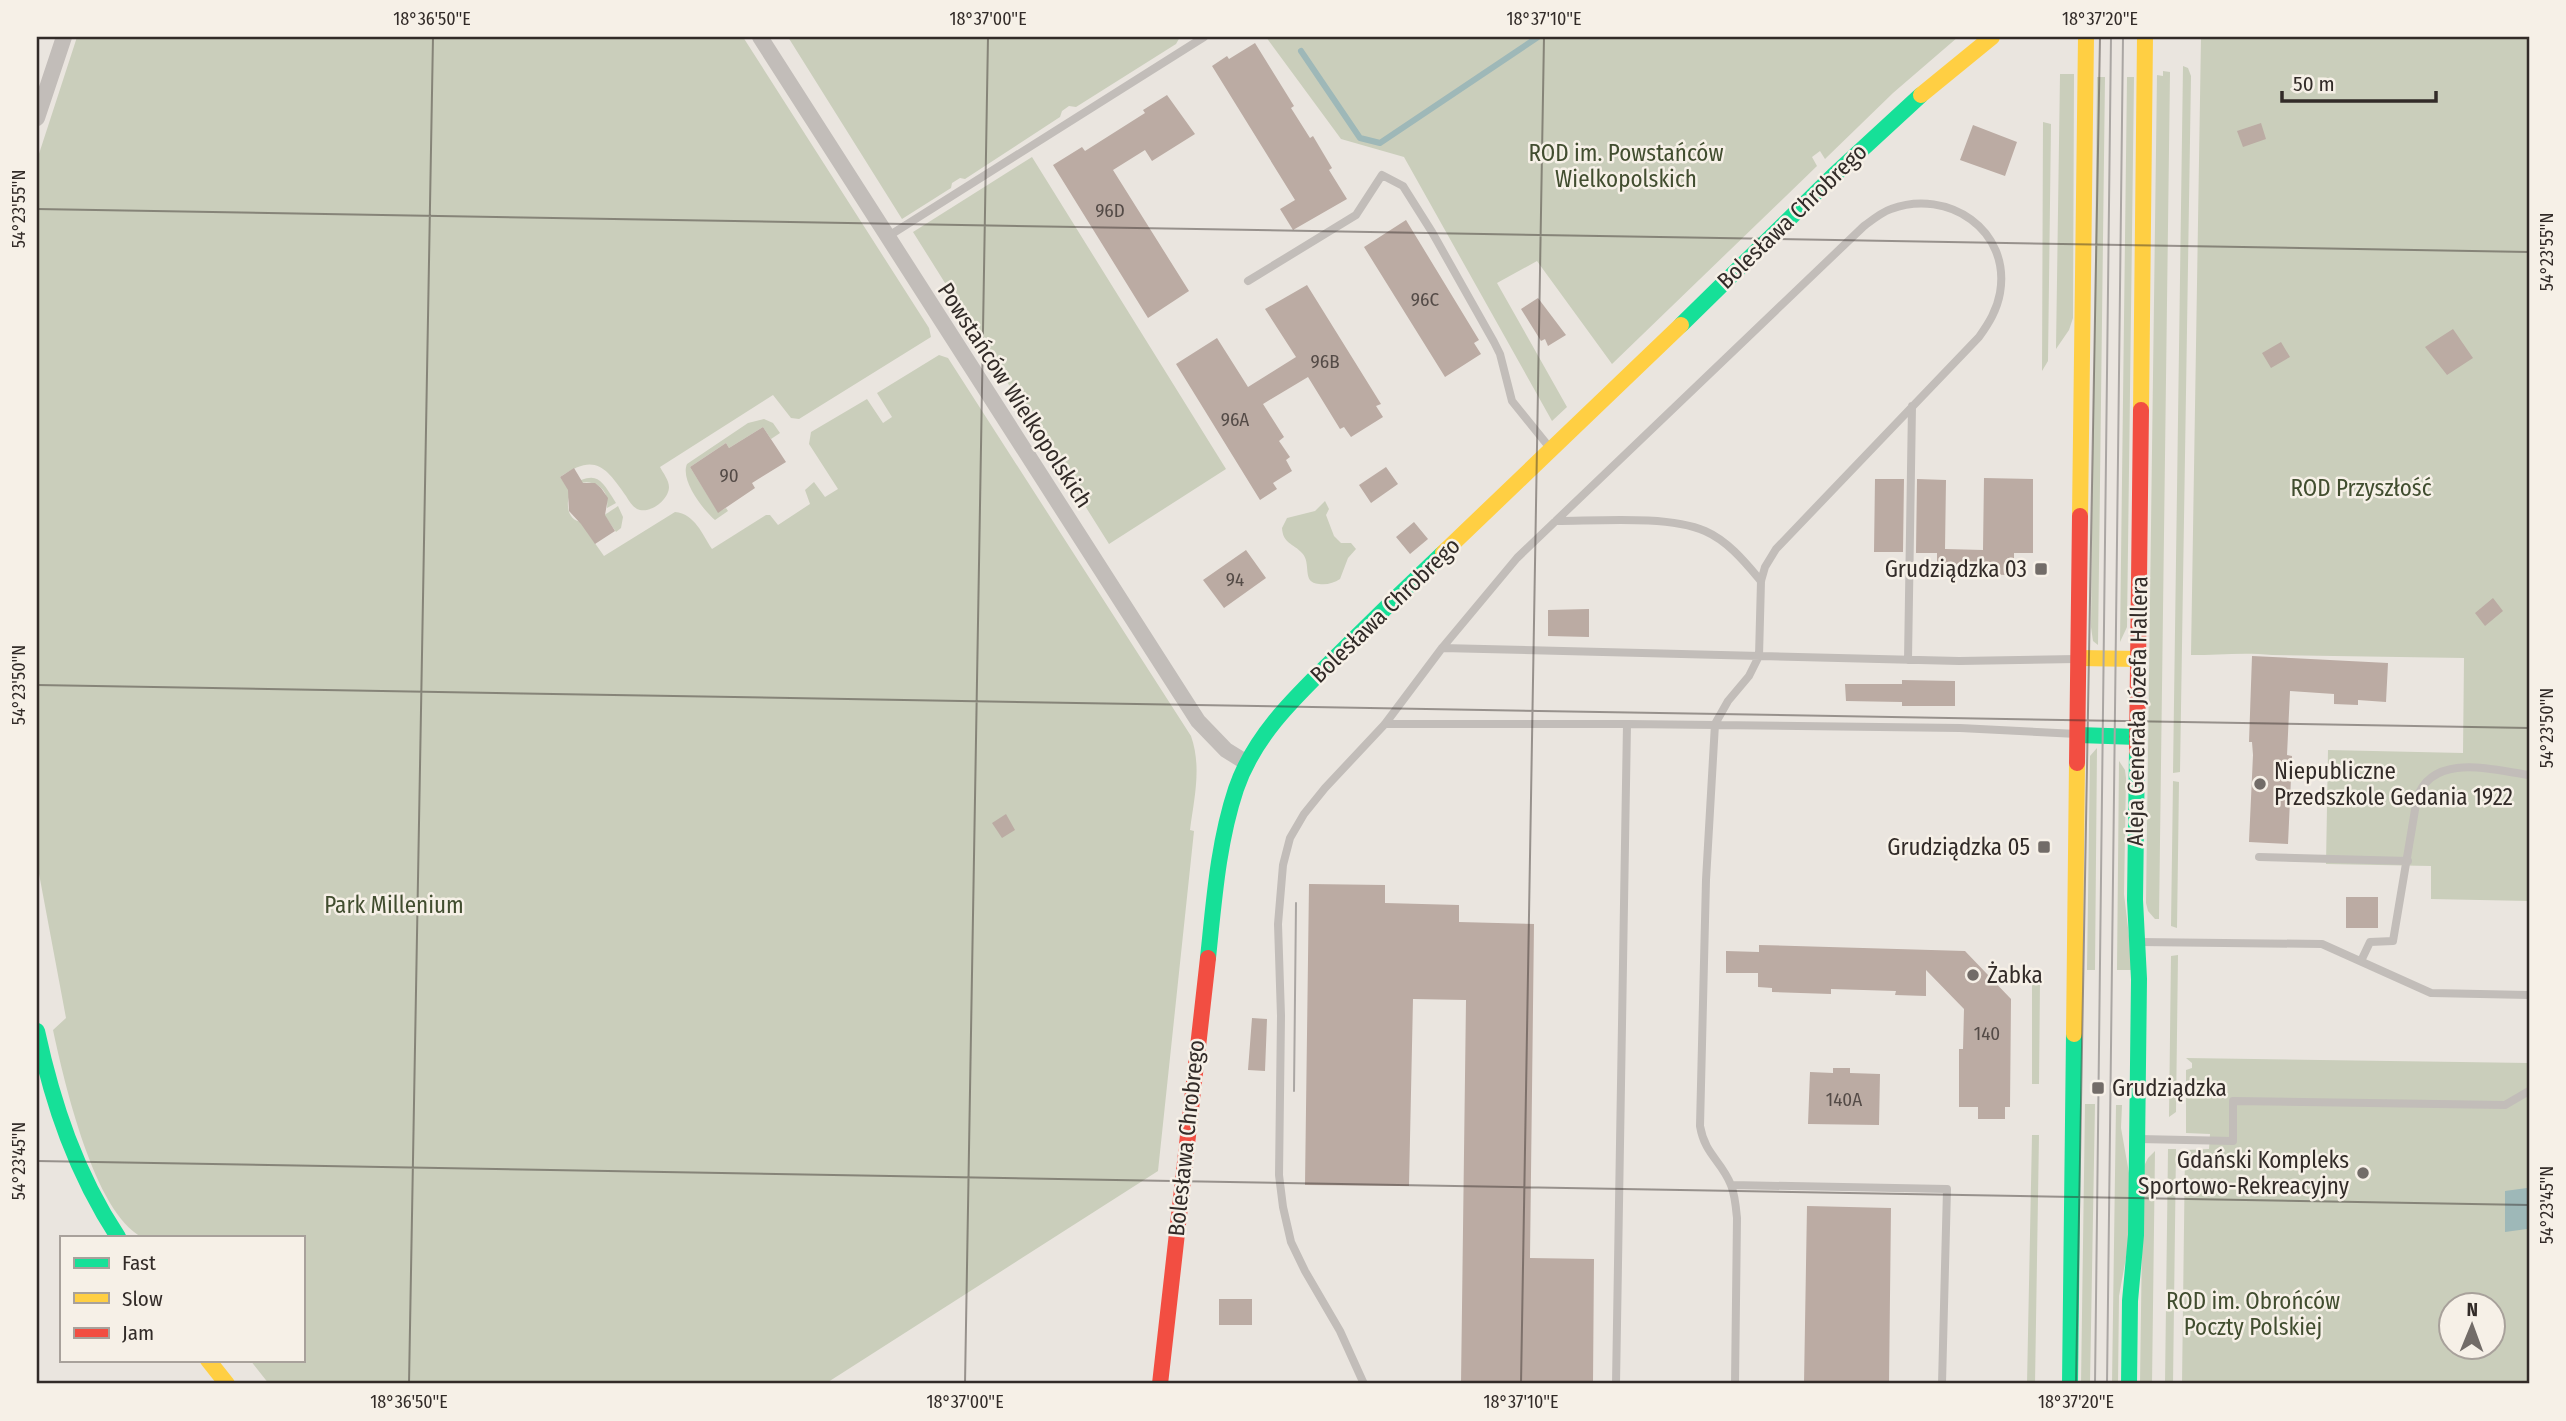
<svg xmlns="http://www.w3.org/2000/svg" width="2566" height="1421" font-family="'Fira Sans Condensed',sans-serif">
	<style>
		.green { fill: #cacebb; fill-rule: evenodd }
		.water { fill: #9eb8b8 }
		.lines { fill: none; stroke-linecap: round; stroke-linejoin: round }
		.stream { stroke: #9eb8b8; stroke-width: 6 }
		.building { fill: #bbaba3 }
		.lane { stroke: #c2bdb9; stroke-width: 8 }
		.street { stroke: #c2bdb9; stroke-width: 16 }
		.fast { stroke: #16e098; stroke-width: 16 }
		.slow { stroke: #ffcf43; stroke-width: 16 }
		.jam { stroke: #f24e42; stroke-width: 16 }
		.tram { stroke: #aaa6a3; stroke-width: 2 }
		.ticks { fill: none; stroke: #322b28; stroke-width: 2; stroke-opacity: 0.45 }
		.poi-dot { fill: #726c68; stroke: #f6f0e7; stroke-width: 2.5 }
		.labels { text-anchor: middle; stroke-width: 5; stroke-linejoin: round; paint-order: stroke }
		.number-label { font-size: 19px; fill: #544b47 }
		.park-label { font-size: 23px; fill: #414d2f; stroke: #f6f0e7 }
		.street-label { font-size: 23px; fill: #322b28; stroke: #f6f0e7 }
		.poi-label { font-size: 23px; fill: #322b28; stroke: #f6f0e7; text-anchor: end }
		.neatline { fill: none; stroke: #322b28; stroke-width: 2.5 }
		.ticks-label { font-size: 18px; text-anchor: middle; fill: #322b28 }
	</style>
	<rect width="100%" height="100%" fill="#eae5df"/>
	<path class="green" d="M77,37H743L929,328L931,337L799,419L791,418L773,395L660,467C663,473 669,480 669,487C669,500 649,515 637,509C632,506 629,501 626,496C605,466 595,453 560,477L567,487C596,471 599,475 616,503L607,508C608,498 606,490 597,485C568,470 556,521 583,522C594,523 609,512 618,506L623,517L621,528L616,532L607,519L587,532L604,556L675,512C695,514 702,534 712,549L766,515H770L778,525L810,504L805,490L814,482L825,497L838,489L809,444L811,432L867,399L883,423L892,417L877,393L939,355L948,358L1191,736C1202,767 1194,799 1190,830L1194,831L1158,1171L825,1384H269L250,1360H303V1237H142C94,1213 64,1081 53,1030L66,1018L37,863V160Z
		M788,37H1180L1176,44L1076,107L1069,106L1062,111L1060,117L965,179L960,178L952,183L951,188L902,219Z
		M1266,37H1958L1893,93L1825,159L1820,151L1812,157L1817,166L1612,364L1537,261L1497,283L1567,407L1552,421L1404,157L1341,139Z
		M2201,37H2529V901L2431,899V866L2326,864L2328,750L2463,753L2464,658L2272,655C2245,652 2218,655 2191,655Z
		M2183,66L2188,68L2191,76L2180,772L2173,773Z
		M2163,71L2170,72L2159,919H2155L2148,911L2146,903L2157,75L2163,76Z
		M2060,74H2074L2073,318L2069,330L2056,349Z
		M2097,77H2105L2098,645L2093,641L2091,627Z
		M2127,77H2134L2127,627L2120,642Z
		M2043,122L2051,124L2048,361L2042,371Z
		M1032,157L1226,469L1109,544L913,232Z
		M764,419L773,423L780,433L771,439L763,427L729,448L726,443L690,467L718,512L726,508L728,511L715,520C703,510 680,480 687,464L748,423Z
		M1325,501L1329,509L1326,515L1334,536L1341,543H1351L1356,549L1348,558L1340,579C1334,583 1327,585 1319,584C1301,583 1312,563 1302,553C1293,543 1283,544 1282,528L1287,518L1315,511Z
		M2097,748L2095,970H2087L2090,756Z
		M2119,761L2125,770L2126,778L2124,894L2133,970H2117Z
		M2173,781L2179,782L2177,928L2171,926Z
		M2178,955L2176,1112L2169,1117L2171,956Z
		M2032,980H2040L2039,1084H2032Z
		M2186,1058L2529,1063V1384H2182L2185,1150L2209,1149L2210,1134L2186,1133V1070L2192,1068V1063ZM2450,1306H2492V1348H2450Z
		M2085,1104H2095L2090,1384H2081Z
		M2116,1105H2122L2121,1128L2129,1173V1241L2119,1296L2118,1384H2112Z
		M2032,1135H2039L2035,1384H2027Z
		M2168,1149H2176L2173,1384H2165Z
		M2155,1151L2152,1384H2140L2143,1168L2148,1158Z"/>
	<path class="water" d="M2527,1188L2529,1218L2527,1229L2505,1232V1191Z"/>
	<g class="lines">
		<path class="stream" d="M1301,51L1360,138L1380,143L1538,37"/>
	</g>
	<path class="building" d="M1255,43L1294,106L1291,108L1310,138L1313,136L1332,168L1329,170L1347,199L1293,230L1280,209L1295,200L1212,66L1227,56L1229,59Z
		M1167,95L1195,134L1152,161L1145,150L1113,170L1189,291L1148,318L1053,165L1082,147L1085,151L1145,113L1143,110Z
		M2261,123L2266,139L2243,147L2237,131Z
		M1973,125L2017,142L2005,176L1960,160Z
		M1406,220L1479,340L1474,343L1481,354L1445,377L1364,247Z
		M1307,285L1381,404L1376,406L1383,417L1351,437L1344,427L1340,429L1308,377L1263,404L1284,437L1279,441L1290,457L1286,460L1292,471L1273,483L1277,489L1260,500L1176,364L1217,338L1248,387L1296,357L1265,309Z
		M1538,298L1566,335L1548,346L1545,339L1541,341L1521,309Z
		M2453,329L2473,358L2447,375L2425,347Z
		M2281,342L2290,357L2271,368L2262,353Z
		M763,427L786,462L752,483L755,488L718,513L690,467L726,443L729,448Z
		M1386,467L1398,484L1371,503L1359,485Z
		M574,468L583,483H595L601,488L608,498L605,515L615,531L595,544L581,524L569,511L568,490L560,477Z
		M1984,478L2033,479V553H2014V575L1937,574V553H1916L1917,479L1946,480L1945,549L1983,550Z
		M1875,479H1904L1903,552H1874Z
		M1414,522L1428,539L1410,554L1396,537Z
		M1246,550L1266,578L1224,608L1203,580Z
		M2493,598L2503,611L2485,626L2475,613Z
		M1589,609V637L1548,636V610Z
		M2252,656L2388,663L2386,702L2358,700V705L2334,704V694L2290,691L2287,755L2292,756L2288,844L2249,842L2253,755L2252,742H2249Z
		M1902,680L1955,681V706H1902V702L1846,701L1845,684H1902Z
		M1006,814L1015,830L1002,838L992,823Z
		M1309,884L1385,885V903L1459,905V922L1534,924L1530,1258L1594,1259L1593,1384H1461L1466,1000L1413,999L1409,1186L1305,1185Z
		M2346,897H2378V928H2346Z
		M1759,945L1965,951L2011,999L2010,1107H2005V1119H1978V1107H1959V1049H1963L1964,1009L1926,970V996L1895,995L1896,991L1831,989V994L1772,992V988L1758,987V973H1726V951L1759,952Z
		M1252,1018L1267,1019L1265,1071L1248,1070Z
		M1833,1068H1850V1073L1880,1074L1879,1125L1808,1124L1810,1072L1833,1073Z
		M1807,1206L1891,1208L1889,1384H1804Z
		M1219,1299H1252V1325H1219Z"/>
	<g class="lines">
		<path class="lane" d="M887,237L1204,37
			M1248,281L1356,215L1382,175L1403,186L1432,232L1494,342L1500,354L1512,401L1550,448
			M1556,521C1597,521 1668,515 1705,531C1728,541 1745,562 1761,581
			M1442,648L1959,661L2076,659
			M1908,660L1912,406
			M1385,724H1627
			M2259,857L2408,861
			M2139,942L2322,944L2431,993L2529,995
			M2361,961L2370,942L2393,941L2417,798C2433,752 2493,770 2529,775
			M2139,1139L2233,1141V1101L2505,1105L2529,1091
			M1731,1185L1947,1189L1942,1384
			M1364,1384L1340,1331L1305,1271L1291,1242L1283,1207L1279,1175L1281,1016L1278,924L1283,865L1290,838L1304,814L1325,788L1385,724L1442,648L1517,558L1864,226C1872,220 1882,212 1891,209C1948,188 2011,230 2000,293C1997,310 1989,323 1979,337L1776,549L1765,567L1761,581L1759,656L1749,676L1728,701L1715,724L1706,880L1700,1126C1705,1155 1721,1160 1731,1185C1735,1195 1736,1207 1737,1218L1735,1384
			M1616,1384L1627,724L1960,728L2077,734"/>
		<path class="street" d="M760,37L1198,721L1226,750L1247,763
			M37,118L64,37"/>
		<path class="fast" d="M1681,325L1833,176L1921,95
			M2079,735L2137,737
			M1208,958C1214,901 1218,843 1236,789C1256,730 1304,689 1347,646C1378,615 1410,584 1443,553
			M37,1031C53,1105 76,1173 118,1237
			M2070,1384L2074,1034
			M2129,1384L2130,1301L2136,1235L2139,979L2135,900L2137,751"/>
		<path class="slow" d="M1921,95L1992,37
			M2141,410L2145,37
			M2080,516L2086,37
			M1443,553L1681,325
			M2079,658L2138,659
			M2074,1034L2077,763
			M208,1360L227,1384"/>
		<path class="jam" d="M2137,751L2141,410
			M2077,763L2080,516
			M1160,1384L1208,958"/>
		<path class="tram" d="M1294,1091L1296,903
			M2095,1384L2111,37
			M2107,1384L2123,37"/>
	</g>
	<path class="ticks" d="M37,209L2529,252M37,685L2529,728M37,1161L2529,1205M409,1384L433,37M965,1384L988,37M1521,1384L1544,37M2076,1384L2100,37"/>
	<g class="poi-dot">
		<rect x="2034" y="562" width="14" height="14" rx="3.5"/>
		<circle cx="2260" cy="784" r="7"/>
		<rect x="2037" y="840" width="14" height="14" rx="3.5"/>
		<circle cx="1973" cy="975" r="7"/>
		<rect x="2091" y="1081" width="14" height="14" rx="3.5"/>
		<circle cx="2363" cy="1173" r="7"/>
	</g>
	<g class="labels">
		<g class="number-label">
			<text x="1110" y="217">96D</text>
			<text x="1425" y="306">96C</text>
			<text x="1325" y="368">96B</text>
			<text x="1235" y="426">96A</text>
			<text x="729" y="482">90</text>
			<text x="1235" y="586">94</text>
			<text x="1987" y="1040">140</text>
			<text x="1844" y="1106">140A</text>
		</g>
		<g class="park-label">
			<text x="1626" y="161">ROD im. Powstańców<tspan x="1626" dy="26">Wielkopolskich</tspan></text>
			<text x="2361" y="496">ROD Przyszłość</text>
			<text x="394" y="913">Park Millenium</text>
			<text x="2253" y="1309">ROD im. Obrońców<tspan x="2253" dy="26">Poczty Polskiej</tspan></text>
		</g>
		<g class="street-label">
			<text transform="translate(1792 216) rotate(-44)" y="8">Bolesława Chrobrego</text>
			<text transform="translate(1015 395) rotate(57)" y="8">Powstańców Wielkopolskich</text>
			<text transform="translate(1385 610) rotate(-44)" y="8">Bolesława Chrobrego</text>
			<text transform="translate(2137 711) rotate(-89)" y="8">Aleja Generała Józefa Hallera</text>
			<text transform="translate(1186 1138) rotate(-84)" y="8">Bolesława Chrobrego</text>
		</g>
		<g class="poi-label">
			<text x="2027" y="577">Grudziądzka 03</text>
			<text x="2274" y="779" text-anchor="start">Niepubliczne<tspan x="2274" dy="26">Przedszkole Gedania 1922</tspan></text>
			<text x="2030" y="855">Grudziądzka 05</text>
			<text x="1987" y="983" text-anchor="start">Żabka</text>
			<text x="2112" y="1096" text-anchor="start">Grudziądzka</text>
			<text x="2349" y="1168">Gdański Kompleks<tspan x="2349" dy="26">Sportowo-Rekreacyjny</tspan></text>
		</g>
	</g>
	<rect width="2566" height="1421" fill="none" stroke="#f6f0e7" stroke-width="77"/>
	<rect x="60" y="1236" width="245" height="126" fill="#f6f0e7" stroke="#a8a19b" stroke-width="2"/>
	<rect x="74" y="1258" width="35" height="10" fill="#16e098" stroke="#a8a19b" stroke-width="2"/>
	<text x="122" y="1270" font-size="21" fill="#322b28">Fast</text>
	<rect x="74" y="1293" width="35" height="10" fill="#ffcf43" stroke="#a8a19b" stroke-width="2"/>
	<text x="122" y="1306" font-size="21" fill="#322b28">Slow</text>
	<rect x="74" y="1328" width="35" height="10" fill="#f24e42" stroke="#a8a19b" stroke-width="2"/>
	<text x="122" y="1340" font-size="21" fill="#322b28">Jam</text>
	<g transform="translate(2472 1326) rotate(1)"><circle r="33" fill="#f6f0e7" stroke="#a8a19b" stroke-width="2"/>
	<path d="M0-5L12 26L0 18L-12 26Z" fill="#726c68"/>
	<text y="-10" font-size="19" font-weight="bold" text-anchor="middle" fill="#322b28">N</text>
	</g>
	<path d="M2282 91v10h154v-10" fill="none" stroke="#322b28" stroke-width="3.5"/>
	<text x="2293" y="91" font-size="21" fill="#322b28" stroke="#f6f0e7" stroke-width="5" paint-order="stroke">50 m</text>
	<rect x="38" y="38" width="2490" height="1344" class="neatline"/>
	<g class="ticks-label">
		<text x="432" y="25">18°36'50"E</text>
		<text x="988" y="25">18°37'00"E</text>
		<text x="1544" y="25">18°37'10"E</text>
		<text x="2100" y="25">18°37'20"E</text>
		<text transform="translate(19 209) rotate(-90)" y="6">54°23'55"N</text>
		<text transform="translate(2547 252) rotate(-90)" y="6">54°23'55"N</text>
		<text transform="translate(19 685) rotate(-90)" y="6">54°23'50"N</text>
		<text transform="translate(2547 728) rotate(-90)" y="6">54°23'50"N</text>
		<text transform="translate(19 1161) rotate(-90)" y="6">54°23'45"N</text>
		<text transform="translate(2547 1205) rotate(-90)" y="6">54°23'45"N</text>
		<text x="409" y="1408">18°36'50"E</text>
		<text x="965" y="1408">18°37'00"E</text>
		<text x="1521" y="1408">18°37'10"E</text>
		<text x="2076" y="1408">18°37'20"E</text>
	</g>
</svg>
